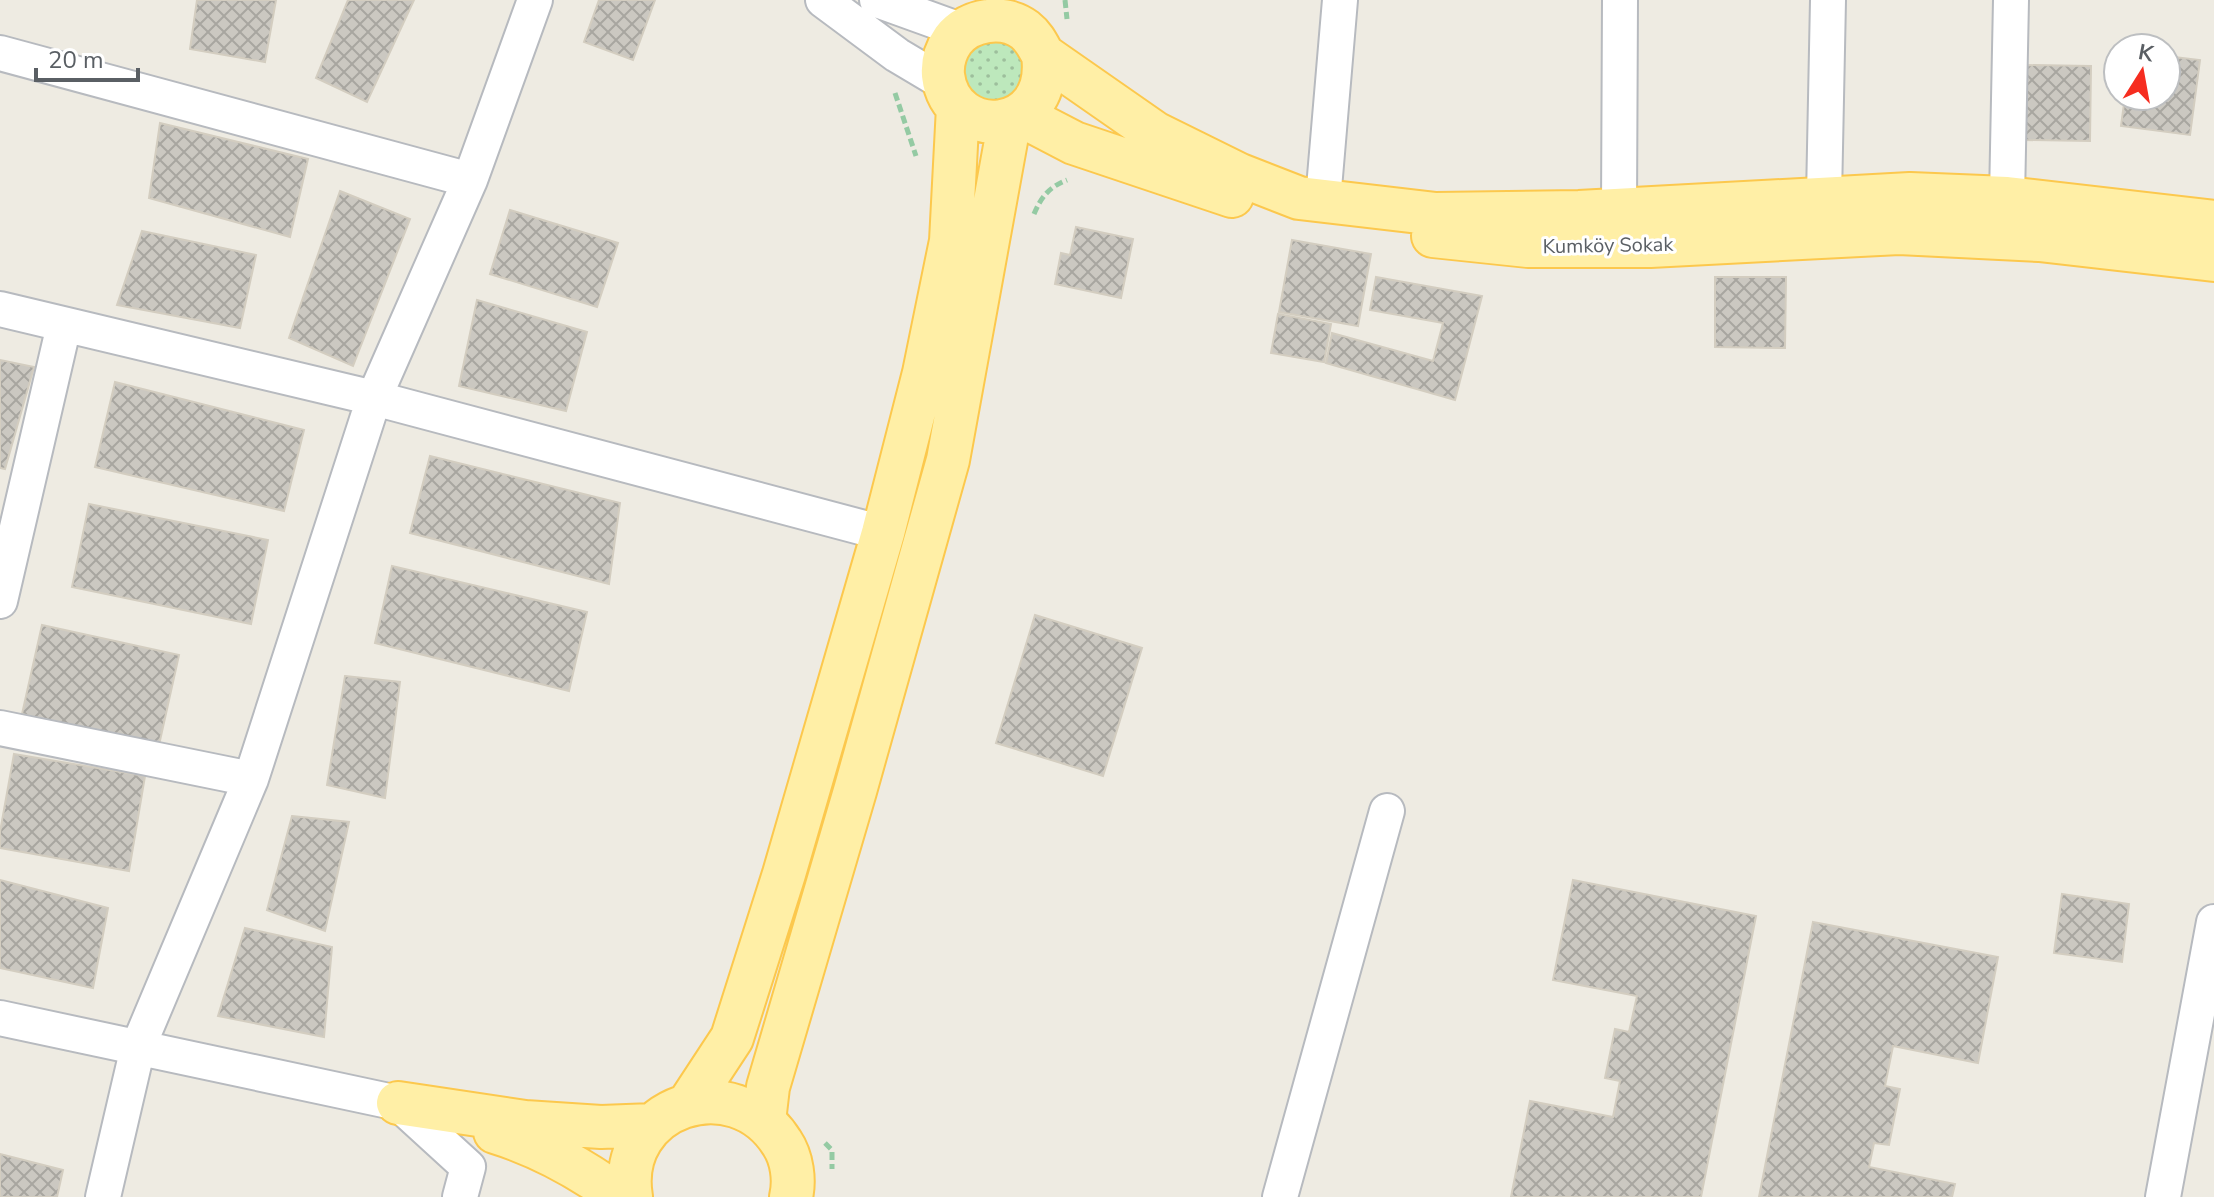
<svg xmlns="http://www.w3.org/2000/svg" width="2214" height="1197" font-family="'Nunito Sans',sans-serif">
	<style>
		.grass { fill: url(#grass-dots) }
		.building { fill: url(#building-cross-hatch); stroke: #d3cdc0; stroke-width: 2 }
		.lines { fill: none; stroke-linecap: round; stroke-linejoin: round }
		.minor-casing { stroke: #b7babf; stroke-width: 38 }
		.major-casing { stroke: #fcc84d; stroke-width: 46 }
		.path { stroke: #94caa3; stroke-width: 5; stroke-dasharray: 8 4; stroke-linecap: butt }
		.minor { stroke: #fff; stroke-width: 34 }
		.major { stroke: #ffefa6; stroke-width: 42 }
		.labels { text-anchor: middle; stroke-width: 6; stroke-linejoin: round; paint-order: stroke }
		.street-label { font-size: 20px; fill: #5a5f64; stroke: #fff }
	</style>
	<defs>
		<pattern id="grass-dots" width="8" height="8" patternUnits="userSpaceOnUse" patternTransform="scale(2)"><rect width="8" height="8" fill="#bde8bc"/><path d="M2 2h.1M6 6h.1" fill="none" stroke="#9dbf9c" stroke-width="1.8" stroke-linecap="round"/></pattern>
		<pattern id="building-cross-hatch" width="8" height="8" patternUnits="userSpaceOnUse" patternTransform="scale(2)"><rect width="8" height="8" fill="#cbc8c1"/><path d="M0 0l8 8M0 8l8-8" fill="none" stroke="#a8a6a0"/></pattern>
	</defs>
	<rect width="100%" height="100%" fill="#eeebe2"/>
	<path class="grass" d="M964 71a31 31 0 1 1 62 0a31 31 0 1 1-62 0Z"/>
	<path class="building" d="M197,0H276L265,62L190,49Z
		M348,0H414L367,102L316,78Z
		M599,0H655L633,60L584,42Z
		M2166,56L2200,60L2190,135L2121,126L2125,96H2166Z
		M2025,65L2091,66L2090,141L2025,140Z
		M160,123L308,159L290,237L149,198Z
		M340,191L410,219L353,366L289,338Z
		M510,210L618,243L597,307L490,274Z
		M1076,227L1133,239L1121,298L1055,284L1061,253L1070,255Z
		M142,231L256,255L240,328L117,305Z
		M1292,240L1371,254L1358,326L1279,312Z
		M1376,277L1482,296L1455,400L1326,363L1332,333L1433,361L1443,323L1370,310Z
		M1715,277H1786L1785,348L1715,347Z
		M477,300L587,332L566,411L459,386Z
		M1278,314L1331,324L1324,362L1271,353Z
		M0,360L34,367L5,469L0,468Z
		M115,382L304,430L284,511L95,467Z
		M430,456L620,503L609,584L410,533Z
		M89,504L268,540L251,624L72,587Z
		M392,566L587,612L569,691L375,643Z
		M1035,615L1142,648L1103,776L996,743Z
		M42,625L179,655L159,745L22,714Z
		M345,676L400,682L385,798L327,785Z
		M14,754L145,776L129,871L0,848V832Z
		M292,816L349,822L325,931L267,910Z
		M0,880L108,908L93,988L0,968Z
		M1573,880L1756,916L1701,1197H1511L1530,1101L1613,1117L1620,1081L1605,1078L1615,1029L1629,1032L1637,996L1553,980Z
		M2062,894L2129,904L2122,962L2054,953Z
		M1813,922L1998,957L1978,1063L1893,1046L1885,1086L1900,1089L1889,1145L1874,1143L1869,1167L1955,1184L1952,1197H1759Z
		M245,928L332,947L324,1037L218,1016Z
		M0,1154L63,1170L57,1197H0Z"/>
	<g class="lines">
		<g class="minor-casing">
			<path id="minor" d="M823,0L897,55L944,83
				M877,0L963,31
				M0,53L470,180
				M1824,197L1828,0
				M2007,198L2011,0
				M1323,200L1340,0
				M1619,209L1620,0
				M0,309L374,398L883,533
				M0,601L64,325
				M0,728L251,779
				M0,1018L398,1103L468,1167L460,1197
				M103,1197L138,1047L251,779L374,398L470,180L535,0
				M1280,1197L1387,811
				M2163,1197L2214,922"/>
		</g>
		<g class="major-casing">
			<path id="major" d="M1043,55C1054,137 951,143 943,75C942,63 946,50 953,40C969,19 1004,14 1025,30C1034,37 1038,46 1043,55L1155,133L1240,175L1299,198L1436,214L1579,212L1910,194L2007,198L2214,222
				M1020,115L1074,143L1232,196
				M1433,236L1528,246H1650L1899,233L2039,240L2214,260
				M398,1103L525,1122L601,1127L653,1125
				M688,1105L732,1038L784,874L883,533L924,373L951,241L958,107
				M764,1121L768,1087L855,791L948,460L1010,119
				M495,1132C540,1146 582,1169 620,1197
				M631,1197C616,1106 734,1066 782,1143C792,1158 795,1180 791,1197"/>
		</g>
		<path class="path" d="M1065,0L1067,19
			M895,93L916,156
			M1034,214C1041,197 1049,187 1067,180
			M825,1143L832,1150V1169"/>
		<use href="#minor" class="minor"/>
		<use href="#major" class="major"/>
	</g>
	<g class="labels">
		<g class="street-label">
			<text transform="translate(1608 245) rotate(-1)" y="7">Kumköy Sokak</text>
		</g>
	</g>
	<g transform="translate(2142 72) rotate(11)"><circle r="38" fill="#ffffff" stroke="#bdbfc1" stroke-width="2"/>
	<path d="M0-6L14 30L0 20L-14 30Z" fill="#f62d20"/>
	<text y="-12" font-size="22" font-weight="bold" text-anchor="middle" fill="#5a5f64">K</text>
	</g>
	<path d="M36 68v12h102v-12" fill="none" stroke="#5a5f64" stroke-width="4"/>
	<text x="48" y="68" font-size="24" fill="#5a5f64" stroke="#ffffff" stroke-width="6" paint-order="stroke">20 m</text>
</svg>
